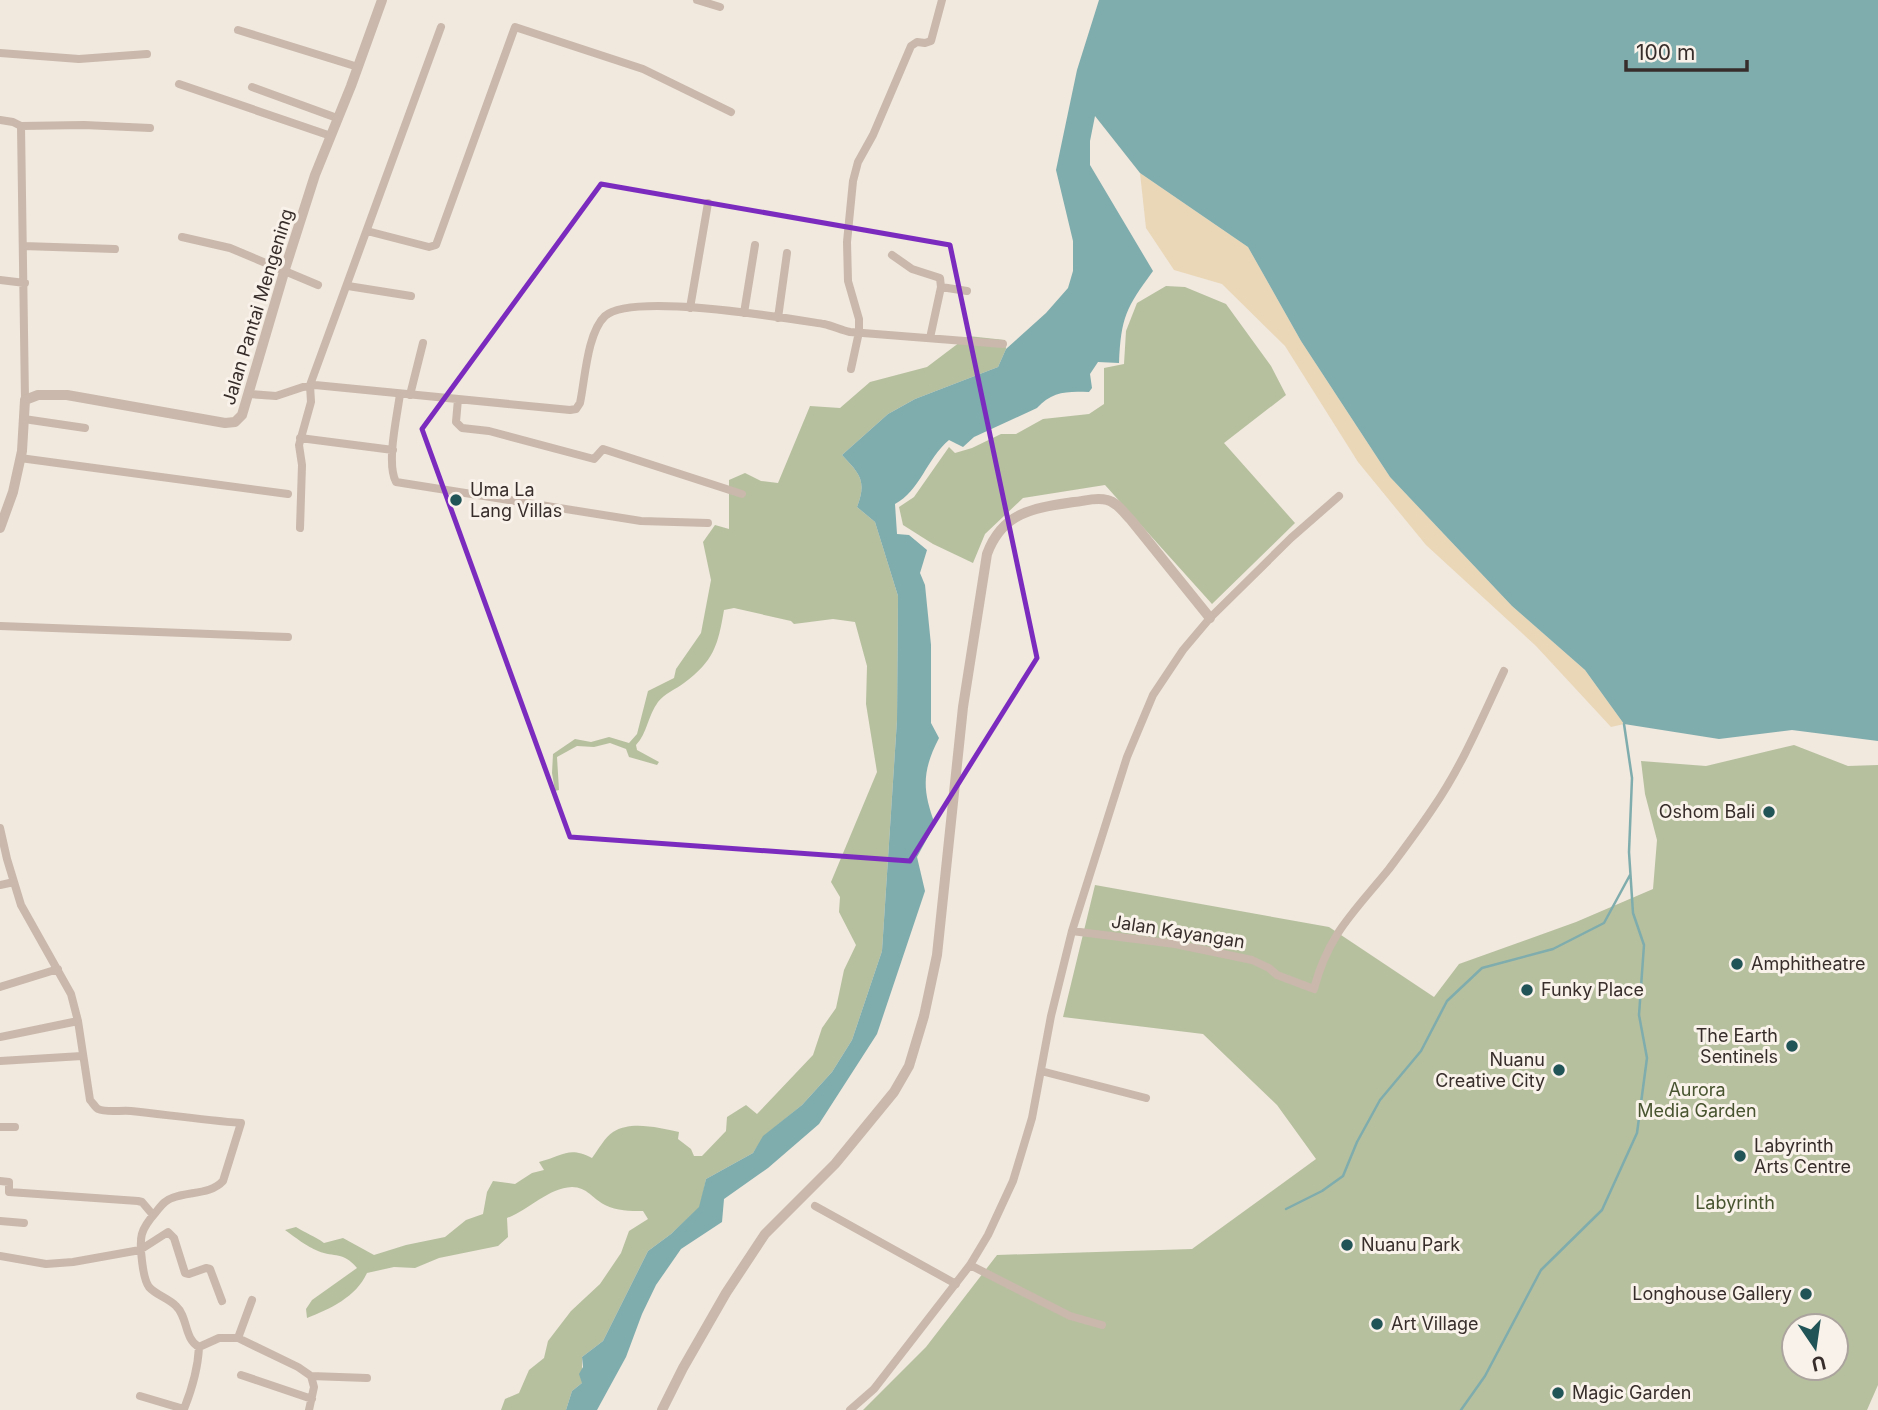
<svg xmlns="http://www.w3.org/2000/svg" width="1878" height="1410" font-family="Inter,sans-serif">
<rect width="100%" height="100%" fill="#f1e8de"/>
<path fill="#b6c09f" fill-rule="evenodd" d="M1166 286 1185 287 1226 304 1271 366 1286 395 1224 443 1295 523 1212 604 1105 485 1023 498 985 534 973 563 933 544 903 525 899 507 914 497 949 447 955 453 972 448 1001 434H1016L1043 419 1089 414 1104 404V368L1124 364 1126 331 1137 303Z
M968 336 1005 340 1006 349 998 367 915 399 888 414 842 455C860 474 867 481 857 507L875 522 898 596 897 720 882 951 852 1040 832 1072 802 1105 764 1136 753 1153 706 1179 700 1207 671 1234 648 1251 603 1341 582 1357V1383L572 1391 566 1410H501L505 1399 519 1393 529 1370 544 1358 548 1341 571 1311 600 1284 621 1253 629 1231 648 1219 643 1211C630 1211 617 1211 605 1205 593 1199 587 1187 572 1187 548 1188 529 1210 507 1218L508 1237 498 1246 439 1258 415 1268 394 1267 367 1273C356 1297 330 1309 307 1318L306 1309 312 1300 357 1268C343 1251 335 1258 318 1251 306 1246 296 1238 285 1230L296 1227C305 1233 315 1236 324 1243L343 1238 374 1255 406 1245 445 1237 466 1220 483 1214 487 1192 493 1181 515 1184 532 1173 544 1170 539 1162C564 1156 568 1146 592 1158 598 1150 605 1137 613 1132 631 1120 660 1128 679 1132L678 1139 691 1149 694 1156H702L726 1131 727 1117 746 1105 757 1114 813 1055 822 1028 836 1008 844 970 856 945 839 912 840 897 831 882 877 772 866 704 867 666 855 622 833 619 794 624 791 621 734 608 724 610C718 645 714 661 684 683 676 689 664 694 658 702 648 715 647 734 636 745L637 750 659 762 657 765 629 757 626 749 610 743 594 747 577 746 557 757 559 790 555 791 552 773 553 754 575 739 591 742 609 737 629 743 637 734 648 691 674 678 676 669 701 633 711 580 703 542 715 525 729 529V480L745 473 761 481 778 483 810 406 840 408 870 382 927 367Z
M1794 745 1848 766 1878 765V1385L1867 1410H863L926 1347 997 1255 1192 1249 1316 1159 1277 1105 1203 1034 1063 1017 1095 885 1329 927 1434 997 1459 964 1576 922 1653 889 1657 840 1645 794 1641 761 1706 766ZM1794 1326H1836V1368H1794Z"/>
<path fill="#ead7b7" d="M1140 173 1248 247 1301 341 1390 477 1512 606 1585 670 1624 724 1611 727 1536 646 1426 545 1358 462 1285 346 1222 284 1174 270 1146 228Z"/>
<path fill="#7facad" d="M1099 0H1878V741L1792 730 1719 739 1624 724 1585 670 1512 606 1390 477 1301 341 1248 247 1140 173 1095 116 1090 141V165L1153 271C1126 308 1121 317 1119 363L1098 362 1090 374 1092 388 1089 392C1068 391 1052 391 1037 408L974 437 963 447 949 440C927 458 920 491 895 504L897 534 909 535 927 550 920 573 925 585 931 645V723L939 738C922 771 922 790 935 824L917 857 925 891 877 1034 819 1124 768 1168 724 1199 722 1222 681 1249 656 1285 642 1314 626 1357 597 1410H566L572 1391 582 1383 579 1374 583 1367 582 1357 603 1341 648 1251 671 1234 699 1207 706 1179 753 1153 763 1136 802 1105 832 1072 852 1040 882 951 897 720 898 596 875 522 857 507C867 481 860 474 842 455L888 414 915 399 998 367 1006 349 1046 313 1068 288 1073 271V241L1056 170 1077 70Z"/>
<g fill="none" stroke-linecap="round" stroke-linejoin="round">
<path stroke="#7facad" stroke-width="2.5" d="M1286 1209 1322 1191 1343 1176 1357 1142 1380 1100 1421 1051 1447 1001 1482 968 1553 949 1604 923 1630 875
M1461 1410 1485 1376 1541 1270 1602 1210 1637 1133 1647 1058 1639 1015 1644 945 1633 913 1629 852 1632 778 1624 724"/>
<path stroke="#c9b8ab" stroke-width="8" d="M697 0 720 7
M238 30 358 67
M0 53 79 59 147 54
M179 84 331 136
M252 87 337 118
M0 120 13 122 21 126 25 400
M21 126 84 125 150 128
M367 231 429 247 436 245 515 27 643 69 731 112
M182 237 230 248 318 285
M23 246 115 249
M892 255 912 269 940 278 941 287 930 338
M0 280 25 283
M348 286 411 296
M941 287 967 291
M690 308 708 203
M744 313 755 245
M778 318 787 253
M851 369 859 332V319L848 281 847 242 853 181 858 162 873 135 911 46 917 42 925 43 931 41 942 0
M249 394 276 396 303 387 315 385 570 410 576 409 580 403C585 380 587 333 605 316 632 292 785 318 824 324 833 326 841 330 850 332L1003 344
M400 394C397 417 386 463 396 482L641 521 708 523
M410 395 423 343
M458 399 456 422 462 428 489 431 594 459 603 449 742 494
M24 419 85 428
M300 438 393 450
M20 458 288 494
M300 528 302 465 299 445 311 402 310 385 441 27
M0 626 288 637
M0 828 7 859 21 905 71 994 78 1021 90 1100C92 1102 96 1108 98 1109 106 1113 121 1110 131 1111 168 1115 204 1120 241 1123L223 1181C210 1195 189 1191 172 1198 165 1200 161 1206 156 1212 140 1230 139 1237 142 1261 143 1269 144 1280 149 1287 156 1295 168 1298 176 1306 188 1317 184 1339 199 1347L219 1338H238L298 1367 311 1376 367 1378
M0 885 14 882
M1072 931 1175 944 1252 960 1269 968 1277 975 1314 989C1328 934 1355 911 1389 869 1404 849 1419 829 1433 808 1462 766 1482 718 1504 671
M0 987 58 969
M0 1037 78 1021
M0 1061 82 1056
M1041 1071 1146 1098
M0 1127H15
M0 1181 9 1182V1192L138 1201 142 1202 153 1215
M815 1206 956 1284
M0 1221 24 1223
M0 1256 46 1264 73 1262 140 1250 168 1232 174 1238 185 1273 189 1274 206 1268 210 1269 222 1301
M970 1265 1070 1316 1102 1325
M238 1338 252 1300
M241 1375 312 1399
M140 1396 184 1409C192 1389 198 1369 199 1347
M309 1410 314 1387 311 1376
M850 1410 874 1389 970 1265 988 1235 1013 1181 1032 1118 1051 1016 1072 931 1127 757 1153 695 1183 650 1210 618 1291 538 1339 496"/>
<path stroke="#c9b8ab" stroke-width="10" d="M0 528 13 492 22 451 25 400 38 395H67L225 423 235 422 242 415 285 269 315 175 351 86 382 0
M662 1410 683 1368 726 1293 765 1234 835 1164 894 1092 909 1066 924 1016 937 955 963 707 987 554C1003 511 1035 508 1074 502 1085 501 1096 497 1107 500 1117 502 1124 513 1131 520L1210 618"/>
</g>
<path fill="none" stroke="#7b2cbf" stroke-width="5" stroke-linejoin="round" d="M601 184 950 245 1037 658 910 861 570 837 422 429Z"/>
<g fill="#215456" stroke="#f9f2ea" stroke-width="2.5">
<circle cx="456" cy="500" r="7"/>
<circle cx="1769" cy="812" r="7"/>
<circle cx="1737" cy="964" r="7"/>
<circle cx="1527" cy="990" r="7"/>
<circle cx="1792" cy="1046" r="7"/>
<circle cx="1559" cy="1070" r="7"/>
<circle cx="1740" cy="1156" r="7"/>
<circle cx="1347" cy="1245" r="7"/>
<circle cx="1806" cy="1294" r="7"/>
<circle cx="1377" cy="1324" r="7"/>
<circle cx="1558" cy="1393" r="7"/>
</g>
<g text-anchor="middle" stroke-width="6" stroke-linejoin="round" paint-order="stroke">
<g font-size="18" fill="#372d2a" stroke="#f9f2ea">
<text transform="translate(258 307) rotate(-73)" y="6">Jalan Pantai Mengening</text>
<text transform="translate(1178 932) rotate(9)" y="6">Jalan Kayangan</text>
</g>
<g font-size="18" fill="#372d2a" stroke="#f9f2ea" text-anchor="start">
<text x="470" y="496">Uma La<tspan x="470" dy="21">Lang Villas</tspan></text>
<text x="1755" y="818" text-anchor="end">Oshom Bali</text>
<text x="1751" y="970">Amphitheatre</text>
<text x="1541" y="996">Funky Place</text>
<text x="1778" y="1042" text-anchor="end">The Earth<tspan x="1778" dy="21">Sentinels</tspan></text>
<text x="1545" y="1066" text-anchor="end">Nuanu<tspan x="1545" dy="21">Creative City</tspan></text>
<text x="1754" y="1152">Labyrinth<tspan x="1754" dy="21">Arts Centre</tspan></text>
<text x="1361" y="1251">Nuanu Park</text>
<text x="1792" y="1300" text-anchor="end">Longhouse Gallery</text>
<text x="1391" y="1330">Art Village</text>
<text x="1572" y="1399">Magic Garden</text>
</g>
<g font-size="18" fill="#47542f" stroke="#f9f2ea">
<text x="1697" y="1096">Aurora<tspan x="1697" dy="21">Media Garden</tspan></text>
<text x="1735" y="1209">Labyrinth</text>
</g>
</g>
<g transform="translate(1815 1347) rotate(167)"><circle r="33" fill="#f9f2ea" stroke="#aba39d" stroke-width="2"/>
<path d="M0-5L12 26L0 18L-12 26Z" fill="#215456"/>
<text y="-10" font-size="19" font-weight="bold" text-anchor="middle" fill="#372d2a">U</text>
</g>
<path d="M1626 60v10h121v-10" fill="none" stroke="#372d2a" stroke-width="3.5"/>
<text x="1636" y="60" font-size="21" fill="#372d2a" stroke="#f9f2ea" stroke-width="5" paint-order="stroke">100 m</text>
</svg>
